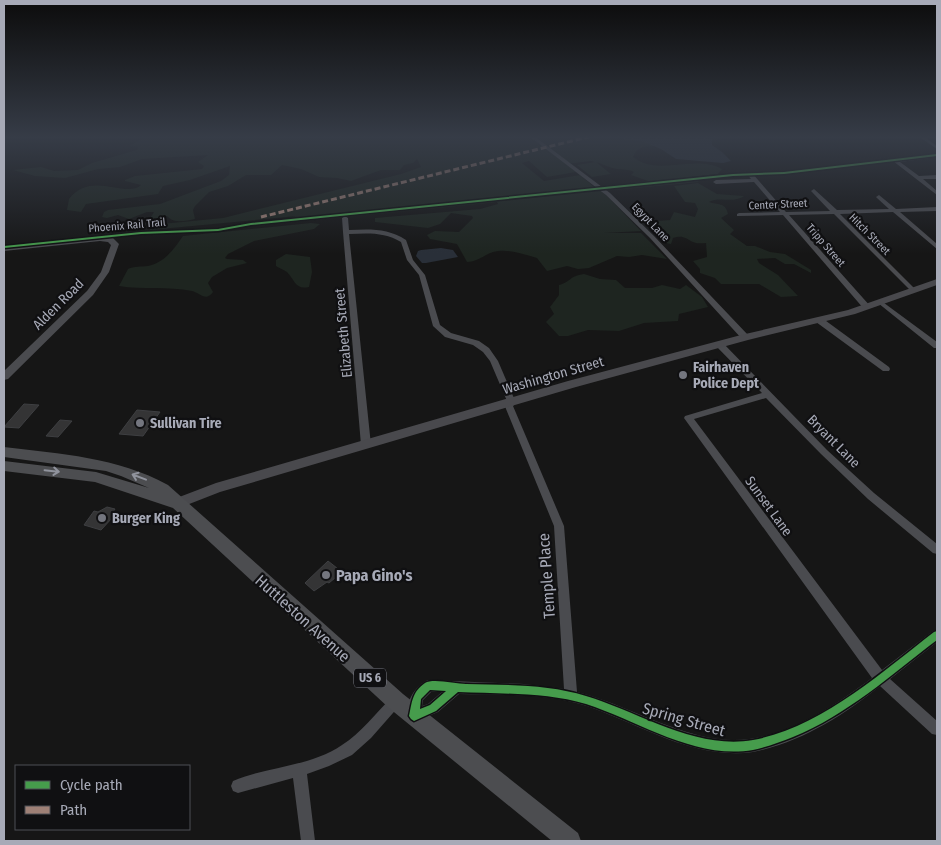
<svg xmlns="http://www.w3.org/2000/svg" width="941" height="845" font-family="'Fira Sans Condensed',sans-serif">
<rect width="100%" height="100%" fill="#161616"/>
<path fill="#1e2520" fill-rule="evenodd" d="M142 136H171L175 139 184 136H719V139L712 141 643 147 636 151 633 157C658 177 695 154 722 169L718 174 690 177 699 182 602 191 641 231 604 233H641L667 259 642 255 629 257 617 256 589 268 578 269 567 266 547 271 537 258C523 254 507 248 493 252 484 255 477 262 467 262L457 244 430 239 427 235 435 231 459 232 473 218 472 216 451 213 440 224 428 228 375 222V218L480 209 498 204 497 202 255 226 297 216 150 230 151 225 223 218 401 174 421 167 417 159 413 163 404 165 400 170H381L351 181 337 178 319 177 301 169 282 165 271 175H246L228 186 209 192 195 206 193 210 195 219C186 221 174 224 167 216L149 220 154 212H147L129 219 118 215 107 218 102 217 104 212 108 210 160 204 221 181 229 175 230 166 190 180 163 186 158 194 86 204 81 212 67 210 69 199C91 170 126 199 141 185L125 181V180L135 176 202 169 204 166 198 162 208 155 142 159 120 167 98 169 65 178 35 176 13 170 41 167 54 171 78 170 92 163 137 150 138 147 129 146 144 138ZM529 161 547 177 576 172 566 164 591 161 595 162 577 165 592 177 611 174 596 162C603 164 610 168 617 169 623 170 629 169 634 172L631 175 648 181 594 187 580 175 544 181 522 163Z
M698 183 717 194 744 196C733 204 720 196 709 202 717 205 726 202 728 214L721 218 734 230 730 234 747 246H755L770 252 785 254 811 270V273L794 264H785L775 258 757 259 759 263 778 275 798 296 781 297 759 284H721L715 278 700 273V269L693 261 707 257 706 243C702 243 697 244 693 242 685 238 683 235 673 238L671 244 666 243 652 225 657 221 670 220 674 212 695 217 698 209 695 203 685 202 674 186Z
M311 223 320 224 314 229 254 241 228 254 225 258 227 259 243 260 247 263 227 268 212 277 208 283 213 292C206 302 200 293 192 291 168 286 143 290 119 286L128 269C134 266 141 267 148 266 164 263 174 249 183 236Z
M286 254 310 257 312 272 309 287C295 290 295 280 287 272 284 270 279 268 276 266V260Z
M584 274 600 279 616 280 625 288H652L662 285 680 289 686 285 702 297 708 307 679 314 678 321 644 323 619 331 588 330 568 336H559L546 322 554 314 550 307 559 295V285C571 282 569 276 584 274Z"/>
<path fill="#292f38" d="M614 136H710L712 138V145L722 152 731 161 723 163 676 159 661 149 641 141 611 138Z
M441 248 453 250 458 257 426 263H422L416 256 418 251 421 250Z"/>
<path fill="#343435" stroke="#3e3f42" d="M24 404 39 405 19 428 4 427Z
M137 410 160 412 143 436 119 434Z
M60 420 72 421 58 437 46 436Z
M107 507 115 509 113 512H115L111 516 113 517 101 530 84 525 94 511 98 512Z
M328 561 342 572 329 583 327 582 314 591 305 583Z"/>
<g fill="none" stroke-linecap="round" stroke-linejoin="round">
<path fill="#4a4b4f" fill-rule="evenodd" d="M529 136H534L610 193 654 236 748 335 749 337 748 339H742L650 238 606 195Z
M918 136H923L937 146V149Z
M937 155V157L900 162 919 176 937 175V179H923L937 191V195L893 161 896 159Z
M748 173H752L786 212 830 211 812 192 811 191 814 189 837 210 889 209 877 198 876 197 879 195 896 209 937 207V211L900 212 937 244V249L893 212 840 214 915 289V291H911L834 214 789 215 871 307 867 309H864L783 215 737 216V214L739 213 780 212 754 182 716 184 713 182 716 180 751 179 747 174Z
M345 216 348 218 349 230C370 229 388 228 406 240L413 260 425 275 440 325 451 333 479 341 489 348 498 361 516 403 513 406 564 526 577 692C609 700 638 715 669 726 689 733 711 740 732 740 783 741 833 707 872 678L684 418 685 416 762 393 716 346 715 344 719 342H722L827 450 874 493 937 544V554L933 553 868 499 821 454 766 398 694 419 882 670 933 631 937 630V642L890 679 937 721V735L932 734 880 686C844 715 800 743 753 752 732 755 710 752 689 746 654 736 622 718 587 706 546 693 501 695 459 694L438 712 414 722 409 720C403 706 414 686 428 680L524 684 564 689 554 526 504 404 507 401 490 361 483 352 473 345 445 337 433 326 419 275 407 260 401 242C385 232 368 233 349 234L371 445 366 448 363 447 361 445 343 232 342 218ZM431 692H442L428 704 422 706 423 700Z
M880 300 937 342V348H934L878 303 876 302Z
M816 318H822L889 367 890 369 889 371H883L816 322Z
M396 695 400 697 402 701 400 705 371 738 352 755 329 766 307 774 315 841H301L293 778 238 793 233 791 231 786 233 781C268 766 310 767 342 745 361 733 376 713 392 697Z"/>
<path fill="#4a4b4f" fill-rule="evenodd" d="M100 237 113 238 119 244 109 272 93 295 8 379 4 380V371L87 291 101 272 111 245 108 242 100 241 4 251V247Z"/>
<path fill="#49494d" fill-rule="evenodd" d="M937 279V285L855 314 748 340 576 387 220 492 179 508 174 507 172 503 174 499 216 483 568 381 741 335 848 310Z"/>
<path fill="#4c4d50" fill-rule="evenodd" d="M4 447C61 454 117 457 168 485L403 694 578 833 581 841H552L389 708 173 508 95 482 4 471V461L96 472 149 488 121 476 106 471 4 457Z"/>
<path stroke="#9e8076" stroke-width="3" stroke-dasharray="6 3" stroke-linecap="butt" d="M261 217 592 136"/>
<defs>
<path id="cycleway" d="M937 154V156L784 174 733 176 251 225 218 231 141 234 4 248V246L141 232 218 229 251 223 733 174 784 172Z
M937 631V640C891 675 847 715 793 737 780 742 767 747 753 750 695 760 639 721 586 704 545 692 500 694 458 692L436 711 414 721 411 719 409 716C412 702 412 692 425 683 433 678 456 684 466 684 506 685 548 684 586 696 639 712 696 750 753 740 820 728 882 672 934 632ZM430 690 446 691 430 705 420 709 421 699Z"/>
</defs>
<use href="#cycleway" stroke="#101012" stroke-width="3"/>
<use href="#cycleway" fill="#469c4c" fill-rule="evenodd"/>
</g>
<defs><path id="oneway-shaft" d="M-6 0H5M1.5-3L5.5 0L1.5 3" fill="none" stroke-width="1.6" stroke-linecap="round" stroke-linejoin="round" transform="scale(1.25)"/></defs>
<g stroke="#90939d">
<use href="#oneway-shaft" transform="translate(52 471) rotate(6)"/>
<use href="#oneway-shaft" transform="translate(139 477) rotate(-159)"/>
</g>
<linearGradient id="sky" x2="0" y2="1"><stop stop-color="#0c0c0c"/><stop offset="0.54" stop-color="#363c47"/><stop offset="1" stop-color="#363c47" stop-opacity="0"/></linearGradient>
<rect width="941" height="254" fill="url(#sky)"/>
<g fill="#74767f" stroke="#101012" stroke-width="2">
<circle cx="683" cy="375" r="5"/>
<circle cx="140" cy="423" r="5"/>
<circle cx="102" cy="518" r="5"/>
<circle cx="326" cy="575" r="5"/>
</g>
<g text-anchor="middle" stroke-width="4.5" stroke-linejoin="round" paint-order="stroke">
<g font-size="11" fill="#a7aab7" stroke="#101012">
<text transform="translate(778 204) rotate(-3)" y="4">Center Street</text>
<text transform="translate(651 222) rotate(46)" y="4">Egypt Lane</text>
<text transform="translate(127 225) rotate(-5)" y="4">Phoenix Rail Trail</text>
<text transform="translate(870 234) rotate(45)" y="4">Hitch Street</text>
<text transform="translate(826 245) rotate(49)" y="4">Tripp Street</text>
</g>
<rect fill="#101012" stroke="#7a7c86" stroke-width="1" x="354" y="668.5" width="32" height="19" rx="4"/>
<g font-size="12" font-weight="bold" fill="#a7aab7">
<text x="370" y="682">US 6</text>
</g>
<g font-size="14" fill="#a7aab7" stroke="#101012">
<text transform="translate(58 304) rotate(-45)" y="5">Alden Road</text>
<text transform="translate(343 333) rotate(-95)" y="5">Elizabeth Street</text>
<text transform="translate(553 375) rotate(-16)" y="5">Washington Street</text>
<text transform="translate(834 441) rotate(45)" y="5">Bryant Lane</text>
<text transform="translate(769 506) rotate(54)" y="5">Sunset Lane</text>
</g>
<g font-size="14" font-weight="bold" fill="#a7aab7" stroke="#101012" text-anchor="start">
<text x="693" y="372">Fairhaven<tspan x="693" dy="16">Police Dept</tspan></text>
<text x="150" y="428">Sullivan Tire</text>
<text x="112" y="523">Burger King</text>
</g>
<g font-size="16" font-weight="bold" fill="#a7aab7" stroke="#101012" text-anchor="start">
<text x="336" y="581">Papa Gino's</text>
</g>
<g font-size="16" fill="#a7aab7" stroke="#101012">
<text transform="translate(546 576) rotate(-94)" y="6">Temple Place</text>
<text transform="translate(303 618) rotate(42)" y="6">Huttleston Avenue</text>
<text transform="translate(684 719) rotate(16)" y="6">Spring Street</text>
</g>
</g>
<rect width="941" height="845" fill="none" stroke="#a7aab7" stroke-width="10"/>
<rect x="15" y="765" width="175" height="65" fill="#101012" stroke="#4c4e54"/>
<rect x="25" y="781" width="25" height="8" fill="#469c4c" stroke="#4c4e54"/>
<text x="60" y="790" font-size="15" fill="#a7aab7">Cycle path</text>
<rect x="25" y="806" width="25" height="8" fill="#9e8076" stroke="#4c4e54"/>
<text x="60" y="815" font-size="15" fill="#a7aab7">Path</text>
</svg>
